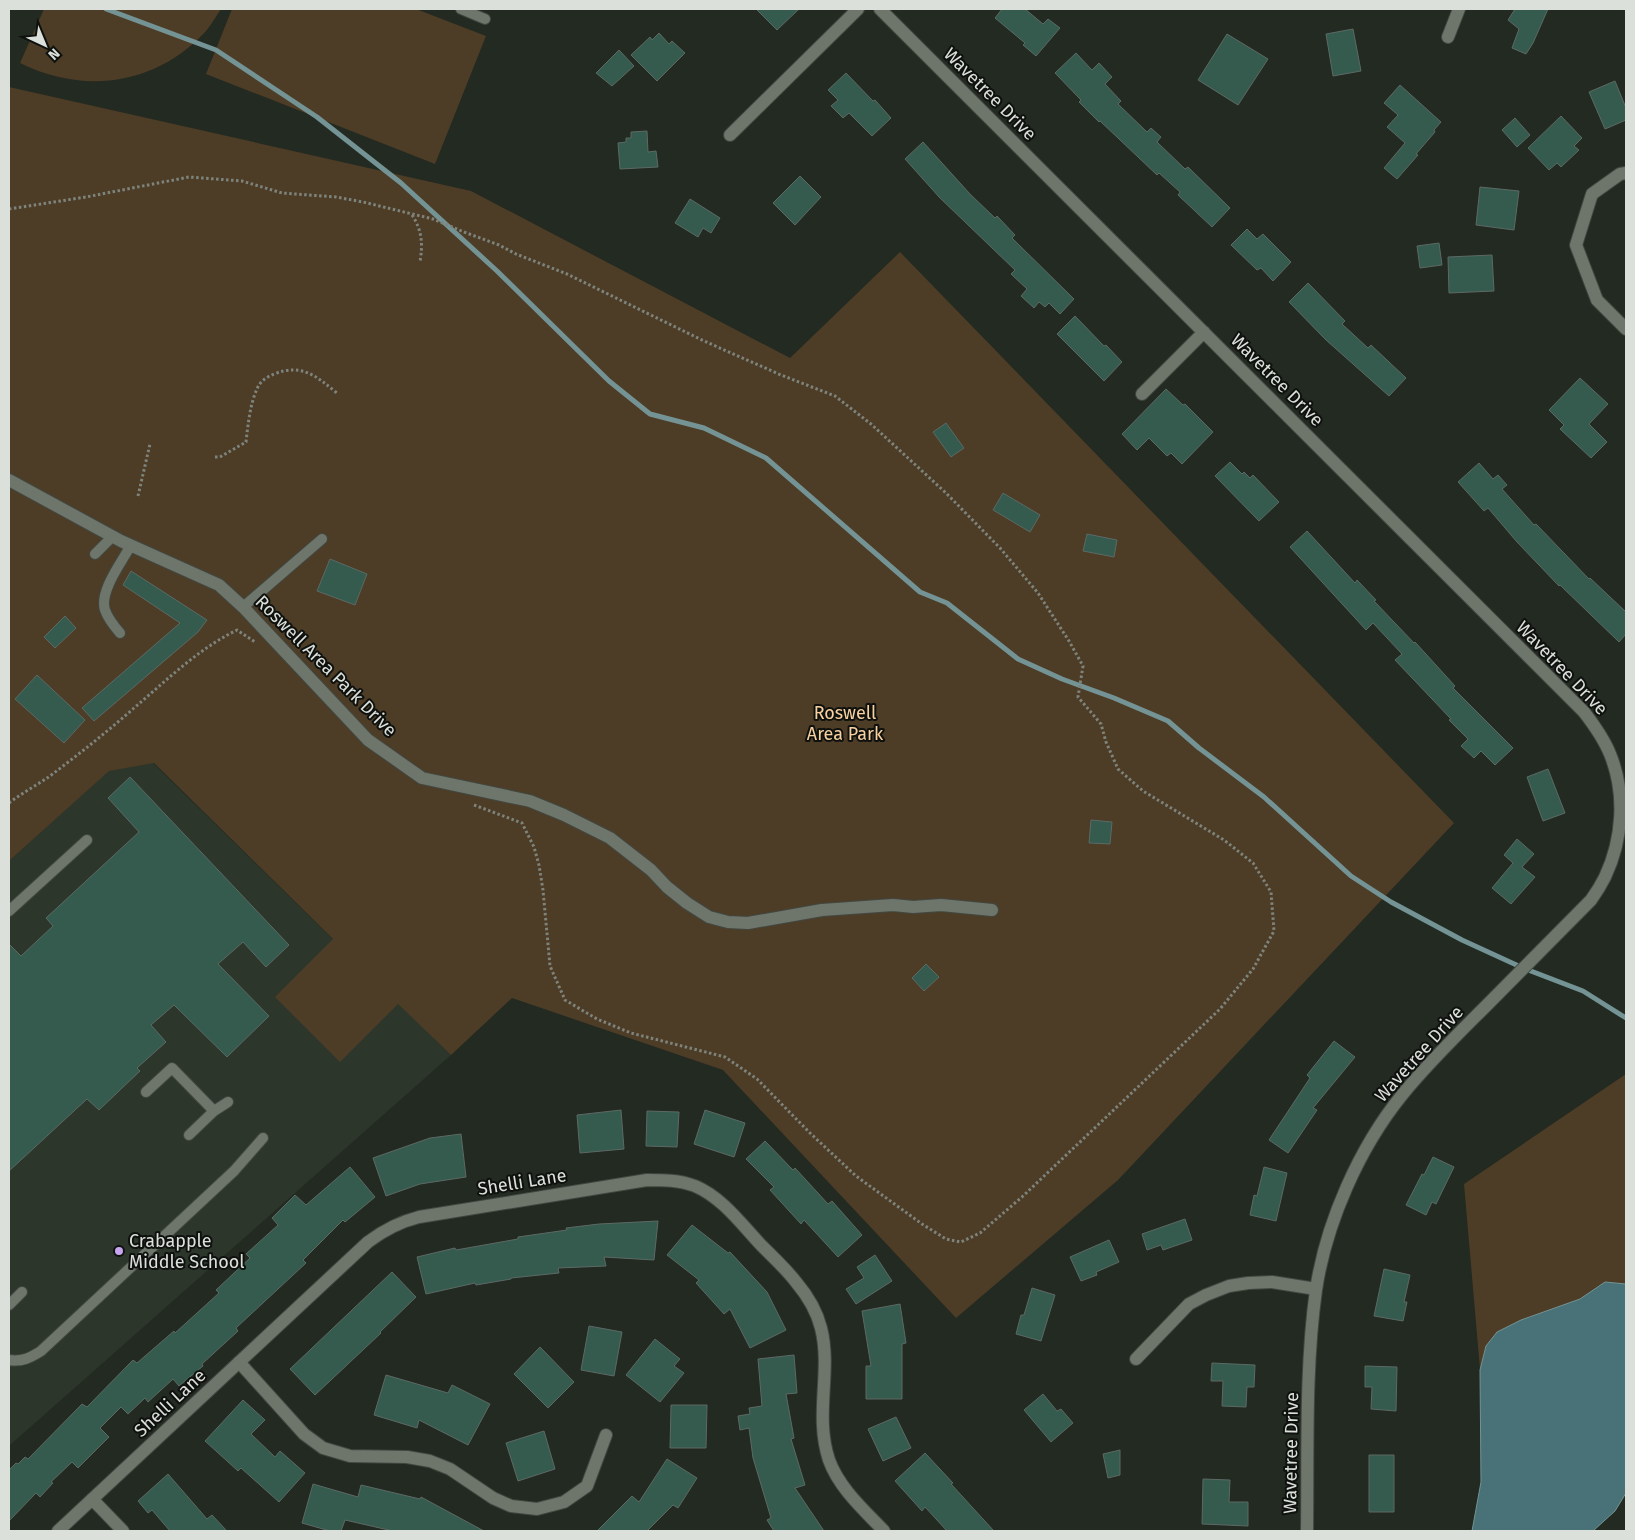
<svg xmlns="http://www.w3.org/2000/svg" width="1635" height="1540" font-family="'Fira Sans',sans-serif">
<rect width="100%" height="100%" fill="#232a21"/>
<path fill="#2c362a" d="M153 763 451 1055 9 1446V861L109 770Z"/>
<path fill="#4d3c26" d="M44 9H221C216 16 212 24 206 31 157 85 84 95 20 63Z
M232 9H416L486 36 435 164 206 74Z
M9 87 471 191 790 358 900 252 1454 823 1118 1180 956 1318 723 1070 512 998 451 1055 398 1004 340 1062 275 997 333 939 154 763 109 771 9 861Z
M1626 1074V1482L1494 1531 1464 1184Z"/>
<path fill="#487277" stroke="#749395" d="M1605 1282 1626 1284V1493L1615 1511 1593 1531H1472L1481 1482 1480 1370 1486 1346 1497 1332 1521 1320 1580 1299Z"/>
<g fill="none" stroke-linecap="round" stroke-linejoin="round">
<path stroke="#749395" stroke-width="5" d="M106 9 216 50 317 117 401 183 497 271 609 381 650 414 704 428 766 458 920 592 947 603 1018 659 1062 679 1114 698 1168 721 1199 748 1264 797 1351 876 1391 902 1462 940 1523 968 1583 991 1626 1018"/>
</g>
<path fill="#355b4f" stroke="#5c6965" d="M756 9H799L777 30Z
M1002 9H1025L1043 24 1048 19 1060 28 1036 56 1023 45 1025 43 995 18Z
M1515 9H1548L1533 43 1526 54 1512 48 1519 29 1508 20Z
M1353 29 1361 71 1333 76 1326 34Z
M659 33 669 44 672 41 685 53 657 81 631 55 650 37 652 40Z
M1227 34 1268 59 1238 105 1198 80Z
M619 50 634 66 612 86 596 73Z
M1076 53 1092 70 1099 63 1112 77 1105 84 1121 101 1118 104 1147 132 1151 128 1161 137 1157 142 1185 169 1188 167 1230 208 1212 227 1178 195 1180 192 1159 173 1157 175 1100 121 1099 122 1079 102 1081 100 1055 73Z
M846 73 873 101 875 100 891 118 872 136 849 113 843 118 831 106 838 100 828 90Z
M1615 81 1626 108V120L1605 129 1589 92Z
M1400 85 1441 122 1434 130 1435 132 1416 154 1418 155 1397 179 1384 168 1405 143 1387 127 1398 115 1384 103Z
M1561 116 1582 138 1574 146 1579 150 1561 167 1557 163 1549 170 1528 148Z
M1515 118 1530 135 1517 147 1502 130Z
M647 131 648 152 656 151 658 167 620 169 618 143 626 142V138H631V132Z
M923 142 970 194 995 218 997 216 1015 235 1012 238 1074 299 1060 314 1049 303 1045 307 1039 302 1034 308 1021 296 1027 289 1011 274 1015 270 940 198 905 159Z
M800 176 821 197 795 225 773 203Z
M1480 187 1519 191 1514 230 1476 225Z
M690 199 720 218 711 233 703 228 698 237 675 223Z
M1247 229 1257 239 1263 234 1291 262 1273 281 1261 268 1257 270 1231 245Z
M1439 243 1442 265 1420 268 1417 246Z
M1492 255 1494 291 1449 293 1448 257Z
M1308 283 1345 321 1342 324 1368 348 1371 345 1406 378 1389 396 1326 340 1289 302Z
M1075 316 1104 346 1106 345 1122 362 1104 381 1057 334Z
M1580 378 1608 404 1589 424 1607 442 1591 458 1560 429 1564 425 1549 410Z
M1166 389 1183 405 1185 404 1213 432 1182 464 1171 453 1167 456 1149 438 1137 450 1122 434Z
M946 423 964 448 951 457 933 432Z
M1230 462 1242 474 1244 472 1250 478 1253 475 1279 502 1259 521 1215 476Z
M1479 463 1493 479 1498 475 1507 485 1502 489 1534 525 1536 524 1589 579 1590 578 1626 612V634L1619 642 1560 585 1559 586 1517 542 1488 508 1484 511 1458 482Z
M1003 493 1040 515 1030 532 993 510Z
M1307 531 1355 583 1357 580 1376 600 1374 601 1414 643 1415 642 1455 686 1453 688 1513 748 1495 765 1481 751 1474 758 1461 746 1468 739 1449 720 1451 719 1395 660 1402 654 1373 623 1366 630 1290 547Z
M1087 534 1117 540 1114 557 1083 551Z
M330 559 367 574 355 605 317 591Z
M131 571 207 620 198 632 94 721 82 708 180 623 123 585Z
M65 616 76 628 55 648 44 637Z
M37 675 85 720 64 743 15 699Z
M1548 769 1565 813 1543 821 1527 777Z
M130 777 289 945 266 967 243 942 218 964 269 1016 227 1057 174 1005 151 1025 166 1042 137 1068 140 1071 99 1110 87 1099 9 1171V944L21 956 53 926 46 918 139 832 108 798Z
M1091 820 1112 822 1110 844 1089 843Z
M1517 839 1534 854 1522 867 1535 877 1511 904 1492 888 1513 863 1504 855Z
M926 964 939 977 924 991 912 978Z
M1334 1041 1355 1057 1313 1108 1317 1110 1288 1153 1269 1140 1310 1078 1307 1075Z
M621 1110 624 1149 580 1153 577 1115Z
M705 1110 745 1123 734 1157 694 1144Z
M647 1111 679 1112 677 1147 646 1146Z
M461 1134 466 1177 420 1184 386 1196 373 1158 430 1138Z
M765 1141 793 1170 795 1168 828 1204 832 1201 862 1235 838 1257 804 1220 801 1224 770 1190 774 1187 746 1159Z
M1433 1157 1454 1167 1436 1204 1432 1202 1426 1215 1406 1205 1422 1174 1424 1175Z
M350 1167 375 1197 345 1222 343 1220 303 1260 306 1263 236 1328 238 1331 202 1364 203 1366 179 1386 173 1379 148 1402 145 1398 128 1414 121 1407 100 1428 109 1437 78 1468 72 1462 51 1482 53 1483 40 1497 36 1493 9 1521V1470L16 1463 18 1464 25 1457 28 1459 82 1404 87 1407 133 1360 137 1363 174 1331 175 1333 219 1293 216 1290 250 1258 246 1254 278 1225 272 1218 295 1195 306 1205Z
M1264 1167 1287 1173 1276 1221 1250 1215 1254 1195 1257 1196Z
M1185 1219 1192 1240 1163 1250 1161 1245 1147 1250 1142 1234Z
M658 1221 654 1260 604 1257 606 1266 558 1268 559 1273 511 1278V1279L476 1285 475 1283 426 1294 417 1257 455 1248 456 1250 518 1239V1237L567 1230 566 1228 599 1224Z
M692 1225 728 1253 730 1252 767 1292 786 1330 750 1348 730 1309 724 1314 696 1283 699 1280 667 1255Z
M1109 1240 1119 1262 1096 1272 1097 1275 1081 1281 1070 1257Z
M875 1255 892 1281 856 1304 846 1289 864 1278 857 1267Z
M1384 1269 1410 1275 1404 1302H1407L1403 1321 1374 1316Z
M392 1272 416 1297 380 1332 381 1333 315 1395 290 1369Z
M1032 1288 1055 1295 1041 1341 1016 1334 1021 1315H1024Z
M900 1304 906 1343 902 1344V1399H866V1366H871L862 1311Z
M589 1326 622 1332 614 1376 581 1370Z
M655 1339 680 1359 674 1366 684 1373 660 1402 626 1375Z
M540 1347 574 1382 548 1408 514 1374Z
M794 1355 797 1393 786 1394 794 1438 791 1439 805 1485 795 1488 824 1531H774L767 1520 771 1518 753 1458 749 1428 740 1430 738 1416 750 1414 749 1408 762 1406 758 1359Z
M1212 1363 1255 1365 1254 1387H1247L1246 1407 1222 1406 1223 1381H1211Z
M1365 1366 1397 1367 1396 1411 1371 1409 1372 1387H1365Z
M386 1375 448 1393 452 1385 490 1404 468 1445 419 1420 417 1428 374 1415Z
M1043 1394 1057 1411 1061 1409 1073 1423 1051 1442 1024 1410Z
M243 1400 265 1420 251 1434 275 1457 280 1451 305 1473 279 1502 241 1468 238 1471 205 1441Z
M671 1405H707L706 1448H670Z
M896 1417 911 1448 883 1461 868 1429Z
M544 1431 555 1469 518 1481 506 1443Z
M1120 1450V1475L1108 1478 1103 1454Z
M925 1453 953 1483 951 1484 994 1531H947L925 1507 922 1511 895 1481Z
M1369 1455H1394V1512H1369Z
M667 1459 697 1478 678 1508 673 1505 647 1531H597L632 1496 639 1502Z
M168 1474 207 1519 212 1515 227 1531H170L152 1510 148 1513 138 1501Z
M1203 1479 1230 1480 1229 1502H1248V1526L1202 1524Z
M313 1484 358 1497 361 1485 420 1499 421 1497 484 1531H393L345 1520 341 1531H330L302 1523Z"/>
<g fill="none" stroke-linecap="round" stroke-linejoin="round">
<defs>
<path id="service" d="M461 9 485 19
M95 554 113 536
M243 607 322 539
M120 633C114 626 108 619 105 610 99 591 122 562 131 545
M9 911 87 840
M146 1092 172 1068 214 1111
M189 1135 214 1111 228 1102
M9 1305 22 1292
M9 1360C22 1362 30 1358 41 1351L234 1171 263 1138"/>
<path id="minor" d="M880 9 1584 712C1594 725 1604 739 1610 754 1626 793 1623 839 1605 877 1601 885 1596 893 1591 900 1556 935 1522 970 1487 1005 1458 1034 1428 1063 1402 1095 1359 1148 1326 1223 1316 1290 1305 1368 1308 1452 1307 1531
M1448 37 1459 9
M730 135 858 9
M1626 173 1620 174 1592 194 1576 245 1597 300 1626 329
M1142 394 1204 332
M9 480 121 541 219 585 243 607 368 740 422 778 530 801 564 815 610 838 651 870 667 887 687 903 709 917 728 922 748 923 822 910 893 905 913 907 941 905 992 910
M1136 1359 1189 1304 1206 1295 1229 1286 1248 1283 1272 1282 1316 1289
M239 1362 304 1434 323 1448 350 1456 407 1457 430 1461 450 1469 493 1498 511 1506 537 1509 564 1502 587 1486 606 1435
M92 1499 123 1531
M58 1531 368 1242C384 1230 399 1222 419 1217L647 1180C663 1180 679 1180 695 1186 723 1198 742 1225 762 1246 774 1258 786 1269 796 1282 807 1295 817 1312 821 1328 832 1371 814 1415 829 1460 839 1488 864 1510 884 1531"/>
</defs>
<use href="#service" stroke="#424841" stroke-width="12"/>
<use href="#minor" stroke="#424841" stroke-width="14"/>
<path stroke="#7e847c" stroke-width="3" stroke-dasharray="2.5 2.5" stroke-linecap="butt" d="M9 209 86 197 189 177 242 181 282 193 336 197 363 202 433 219 464 232 499 245 516 254 567 274 704 341 781 375 835 396 871 424 946 493 1000 548 1038 593 1069 641 1083 666 1078 697 1101 724 1106 742 1118 769 1143 791 1224 840 1253 863 1271 892 1274 931 1253 969 1220 1009 1022 1197 980 1233 961 1242 946 1239 922 1224 856 1176 810 1133 757 1079 725 1057 631 1033 597 1019 565 1000 550 966 543 890 539 865 534 847 522 823 474 805
M412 215C422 230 423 244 420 262
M215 457H220L246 442C248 425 250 404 257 389 260 381 267 377 274 374 302 363 316 376 337 393
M138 496 150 444
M9 803C22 793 37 785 50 776 79 754 107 732 134 708 167 680 198 649 237 630L255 642"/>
<use href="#service" stroke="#6e766c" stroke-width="10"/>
<use href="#minor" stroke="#6e766c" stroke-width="12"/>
</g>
<circle fill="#c8a5ef" stroke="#0e110e" stroke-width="2" cx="119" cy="1251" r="5"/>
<g text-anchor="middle" stroke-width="4" stroke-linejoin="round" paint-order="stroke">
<g font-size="18" fill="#dbe0da" stroke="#0e110e">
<text transform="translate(990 94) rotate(45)" y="6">Wavetree Drive</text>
<text transform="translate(1277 380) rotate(45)" y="6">Wavetree Drive</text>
<text transform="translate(326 666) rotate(45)" y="6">Roswell Area Park Drive</text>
<text transform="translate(1562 668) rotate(46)" y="6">Wavetree Drive</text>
<text transform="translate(1419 1054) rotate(-48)" y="6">Wavetree Drive</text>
<text transform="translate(522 1182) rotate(-9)" y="6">Shelli Lane</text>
<text transform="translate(170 1403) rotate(-43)" y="6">Shelli Lane</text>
<text transform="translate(1291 1453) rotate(-89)" y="6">Wavetree Drive</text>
</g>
<g font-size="18" fill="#f9d1a0" stroke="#0e110e">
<text x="845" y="719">Roswell<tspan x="845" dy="21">Area Park</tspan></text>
</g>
<g font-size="18" fill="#dbe0da" stroke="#0e110e" text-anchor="start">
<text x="129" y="1247">Crabapple<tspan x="129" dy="21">Middle School</tspan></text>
</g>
</g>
<rect width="1635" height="1540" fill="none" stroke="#dbe0da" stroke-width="20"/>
<g transform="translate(45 45) rotate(136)" stroke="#0e110e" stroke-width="4" paint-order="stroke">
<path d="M0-4L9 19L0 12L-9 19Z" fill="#dbe0da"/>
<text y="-8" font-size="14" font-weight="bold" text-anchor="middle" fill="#dbe0da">N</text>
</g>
</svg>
